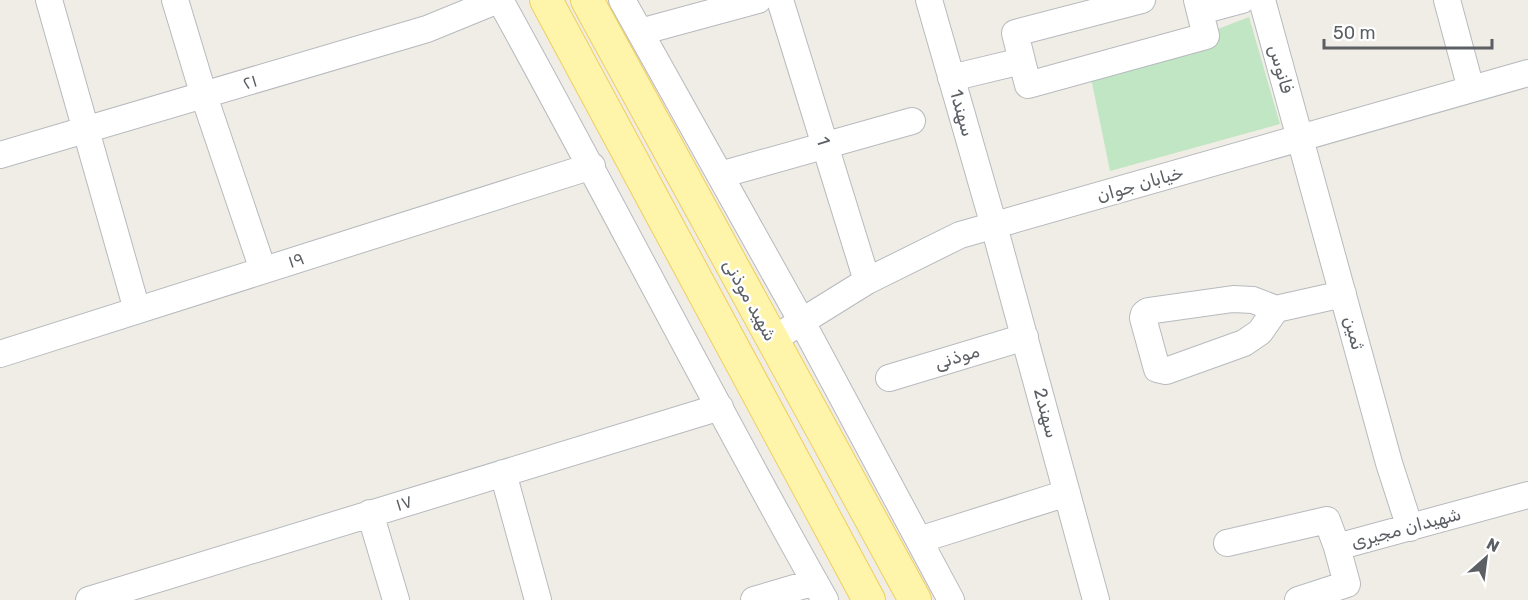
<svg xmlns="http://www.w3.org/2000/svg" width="1528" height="600" font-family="Rubik,Vazirmatn,sans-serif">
<rect width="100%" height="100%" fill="#efede5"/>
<path fill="#c1e6c3" d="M1249 17 1280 124 1110 171 1091 78Z"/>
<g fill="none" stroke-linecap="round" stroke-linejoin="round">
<defs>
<path id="minor" d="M49 0 137 310
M175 0 204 96 263 270
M500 0C610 199 713 402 825 600
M622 0 802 322 951 600
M780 0 867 281
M929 0 994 226 1096 600
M1142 0 1015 33 1028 85 1206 36 1197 0
M1262 0 1389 463 1410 528
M1447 0 1471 89
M1201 11 1242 0
M640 32 758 0
M951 78 1022 61
M0 155 427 29 498 0
M720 175 912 121
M1276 309 1260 332 1244 343 1166 371 1157 369 1143 318 1144 314 1148 311 1233 299 1253 300 1276 309 1343 294
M772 340 867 281 960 235 1528 73
M0 354 592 166
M889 378 1025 337
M503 473 538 600
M370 513 396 600
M919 540 1067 493
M1227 543 1327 520 1337 547
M89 600 720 407
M754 600 815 582
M1298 600 1347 584 1337 547 1528 495"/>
<path id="major" d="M546 0 869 600
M587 0 915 600"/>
</defs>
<use href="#minor" stroke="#b7babe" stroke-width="28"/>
<use href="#major" stroke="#f0ce5d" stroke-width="34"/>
<use href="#minor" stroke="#fff" stroke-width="26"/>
<use href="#major" stroke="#fef5aa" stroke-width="32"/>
</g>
<g text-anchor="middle" stroke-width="5" stroke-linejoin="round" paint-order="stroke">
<g font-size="18" fill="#5c6065" stroke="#fff">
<text transform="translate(1281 69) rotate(74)" y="6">فانوس</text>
<text transform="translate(250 82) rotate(-17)" y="6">۲۱</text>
<text transform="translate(962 113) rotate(74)" y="6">1سهند</text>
<text transform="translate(823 141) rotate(73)" y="6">1</text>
<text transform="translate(1140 184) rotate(-16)" y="6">خیابان جوان</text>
<text transform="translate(296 260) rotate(-18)" y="6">۱۹</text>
<text transform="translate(750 300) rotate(61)" y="6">شهید موذنی</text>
<text transform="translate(1354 333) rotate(75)" y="6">ثمین</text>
<text transform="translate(957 357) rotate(-17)" y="6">موذنی</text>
<text transform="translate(1046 413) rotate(75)" y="6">2سهند</text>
<text transform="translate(404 503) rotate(-17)" y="6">۱۷</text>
<text transform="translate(1406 528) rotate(-15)" y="6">شهیدان مجیری</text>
</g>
</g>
<g transform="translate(1486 558) rotate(28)" stroke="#ffffff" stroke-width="4.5" paint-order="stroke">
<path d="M0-4.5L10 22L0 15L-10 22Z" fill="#5c6065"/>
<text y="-9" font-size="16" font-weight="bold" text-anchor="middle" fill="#5c6065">N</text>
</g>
<path d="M1324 39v9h168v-9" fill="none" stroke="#5c6065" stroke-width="3"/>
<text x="1333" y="39" font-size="18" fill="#5c6065" stroke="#ffffff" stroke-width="4.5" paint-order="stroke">50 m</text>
</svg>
